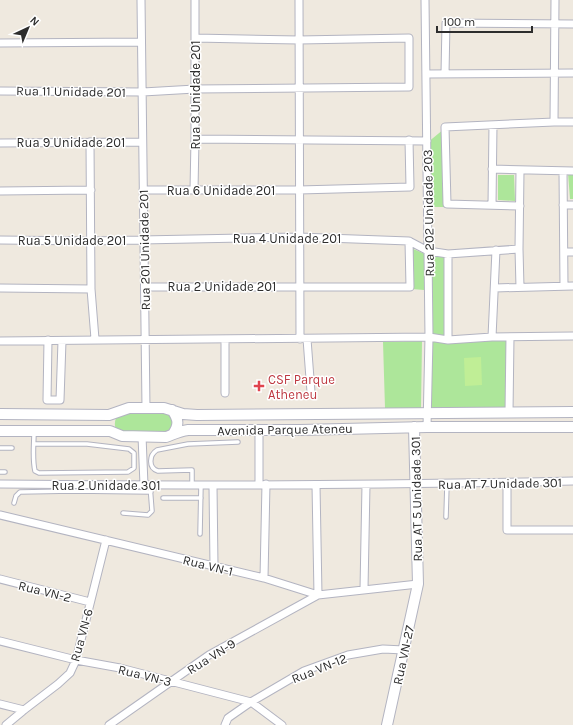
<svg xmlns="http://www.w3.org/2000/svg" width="573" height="725" font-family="Karla,sans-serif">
<rect width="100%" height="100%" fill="#efe9df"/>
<path fill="#ade69a" d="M444 129 445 207H431L427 143Z
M568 173H573V199H570Z
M498 175H514L515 201 498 200Z
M411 248 425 254 424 290 412 289Z
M430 254 445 256 446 336 432 335Z
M430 340H507L506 410 429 409Z
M422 341 421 409 385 408 383 342Z
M120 412H168L174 423 168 433C156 433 135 436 124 434 112 432 113 419 120 412Z"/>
<path fill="#c0ee96" d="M481 357 482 385 465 386 464 358Z"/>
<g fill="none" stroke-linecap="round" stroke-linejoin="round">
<defs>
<path id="lane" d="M34 432C34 444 32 459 35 471L39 473 128 472 134 468V453L129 449 87 444H34
M0 448H12
M0 472H5
M192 484V470L158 471C148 468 149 455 157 450L188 444 238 442
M163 498H201
M14 503 16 496 20 492 73 491 151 492
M123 513 148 515 152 511 150 485
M446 517 447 484
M200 534 201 485"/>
<path id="street" d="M141 0 146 408
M299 0 300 339
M425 0 429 337 427 427
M0 43 141 42
M426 74 573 73
M445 74 446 23 573 24
M0 91 143 92 195 89 409 87V38L299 40 195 38
M554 122 555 0
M195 139 427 141
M90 142 91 289 95 339
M0 143 142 142
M492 169 573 171
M563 171 564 286
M143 190H299L410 187 409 140
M194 190 195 139V0
M0 191 91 190
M492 205 493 125
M563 205H573
M520 206 447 204 445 127 554 122H573
M0 240 90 241 299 237 409 241 428 251 448 254 519 249
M564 252H573
M145 287H410L409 241
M520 287 519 249 520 171
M0 288 91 289
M495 288 573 286
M492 337 496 250
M307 339 311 392
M48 340 47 400H60L62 341
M448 340V254
M0 341 429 337 448 340 492 337 573 336
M225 393V339
M509 412 510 337
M259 430V484
M142 436 144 485
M507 483V530H573
M0 484C191 486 382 485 573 481
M316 485 318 595
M213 486 214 566
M0 515 264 578 318 595 418 584
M264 578 266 484
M0 579 90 602
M364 589 366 485
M0 641 76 660 120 668 251 702 282 725
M0 704 24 710
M6 725 24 710 58 684 70 673 76 660 106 540
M109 725 209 655 318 595
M225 725 228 718 251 702 304 671 348 655 383 649 404 650"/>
<path id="secondary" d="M172 410C179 420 179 425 173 434
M0 414 109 415 129 408H164L183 414 197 415 573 412
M0 431H110L122 436 166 437C174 434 180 431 188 430H300L427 427H573
M387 725 418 584 414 427"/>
</defs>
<use href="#lane" stroke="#b3b4c1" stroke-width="5.5"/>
<use href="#street" stroke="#b3b4c1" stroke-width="9"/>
<use href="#secondary" stroke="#b3b4c1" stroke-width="12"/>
<use href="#lane" stroke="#fff" stroke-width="3.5"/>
<use href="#street" stroke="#fff" stroke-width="7"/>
<use href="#secondary" stroke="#fff" stroke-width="10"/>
</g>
<path fill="#e0444e" stroke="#fff" stroke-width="1.5" d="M257 380h4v4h4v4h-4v4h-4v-4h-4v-4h4z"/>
<g text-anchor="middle" stroke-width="3" stroke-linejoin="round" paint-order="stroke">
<g font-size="13" fill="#2d2d2d" stroke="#fff">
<text transform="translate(71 91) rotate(1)" y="5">Rua 11 Unidade 201</text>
<text transform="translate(195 95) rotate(-90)" y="5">Rua 8 Unidade 201</text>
<text x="71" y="147">Rua 9 Unidade 201</text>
<text x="221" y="195">Rua 6 Unidade 201</text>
<text transform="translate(428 213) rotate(-91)" y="5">Rua 202 Unidade 203</text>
<text x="287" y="243">Rua 4 Unidade 201</text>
<text x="72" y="245">Rua 5 Unidade 201</text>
<text transform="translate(144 250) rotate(-91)" y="5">Rua 201 Unidade 201</text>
<text x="222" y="291">Rua 2 Unidade 201</text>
<text transform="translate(285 429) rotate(-1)" y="5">Avenida Parque Ateneu</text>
<text transform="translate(500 483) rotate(-1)" y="5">Rua AT 7 Unidade 301</text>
<text x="106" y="490">Rua 2 Unidade 301</text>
<text transform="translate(416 499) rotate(-91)" y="5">Rua AT 5 Unidade 301</text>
<text transform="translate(208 565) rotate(14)" y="5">Rua VN-1</text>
<text transform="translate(45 591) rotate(14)" y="5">Rua VN-2</text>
<text transform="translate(81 635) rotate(-75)" y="5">Rua VN-6</text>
<text transform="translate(403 655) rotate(-78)" y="5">Rua VN-27</text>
<text transform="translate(211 656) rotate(-32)" y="5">Rua VN-9</text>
<text transform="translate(319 668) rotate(-22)" y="5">Rua VN-12</text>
<text transform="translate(145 675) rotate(14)" y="5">Rua VN-3</text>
</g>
<g font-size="13" fill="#be3a42" stroke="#fff" text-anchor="start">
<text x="268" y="384">CSF Parque<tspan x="268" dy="15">Atheneu</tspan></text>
</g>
</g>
<g transform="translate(28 28) rotate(44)" stroke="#ffffff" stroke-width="3" paint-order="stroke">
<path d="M0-3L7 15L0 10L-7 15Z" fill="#2d2d2d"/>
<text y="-6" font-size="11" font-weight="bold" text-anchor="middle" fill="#2d2d2d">N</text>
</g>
<path d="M437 26v6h95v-6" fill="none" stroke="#2d2d2d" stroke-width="2"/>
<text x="443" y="26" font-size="12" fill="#2d2d2d" stroke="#ffffff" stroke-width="3" paint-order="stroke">100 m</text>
</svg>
